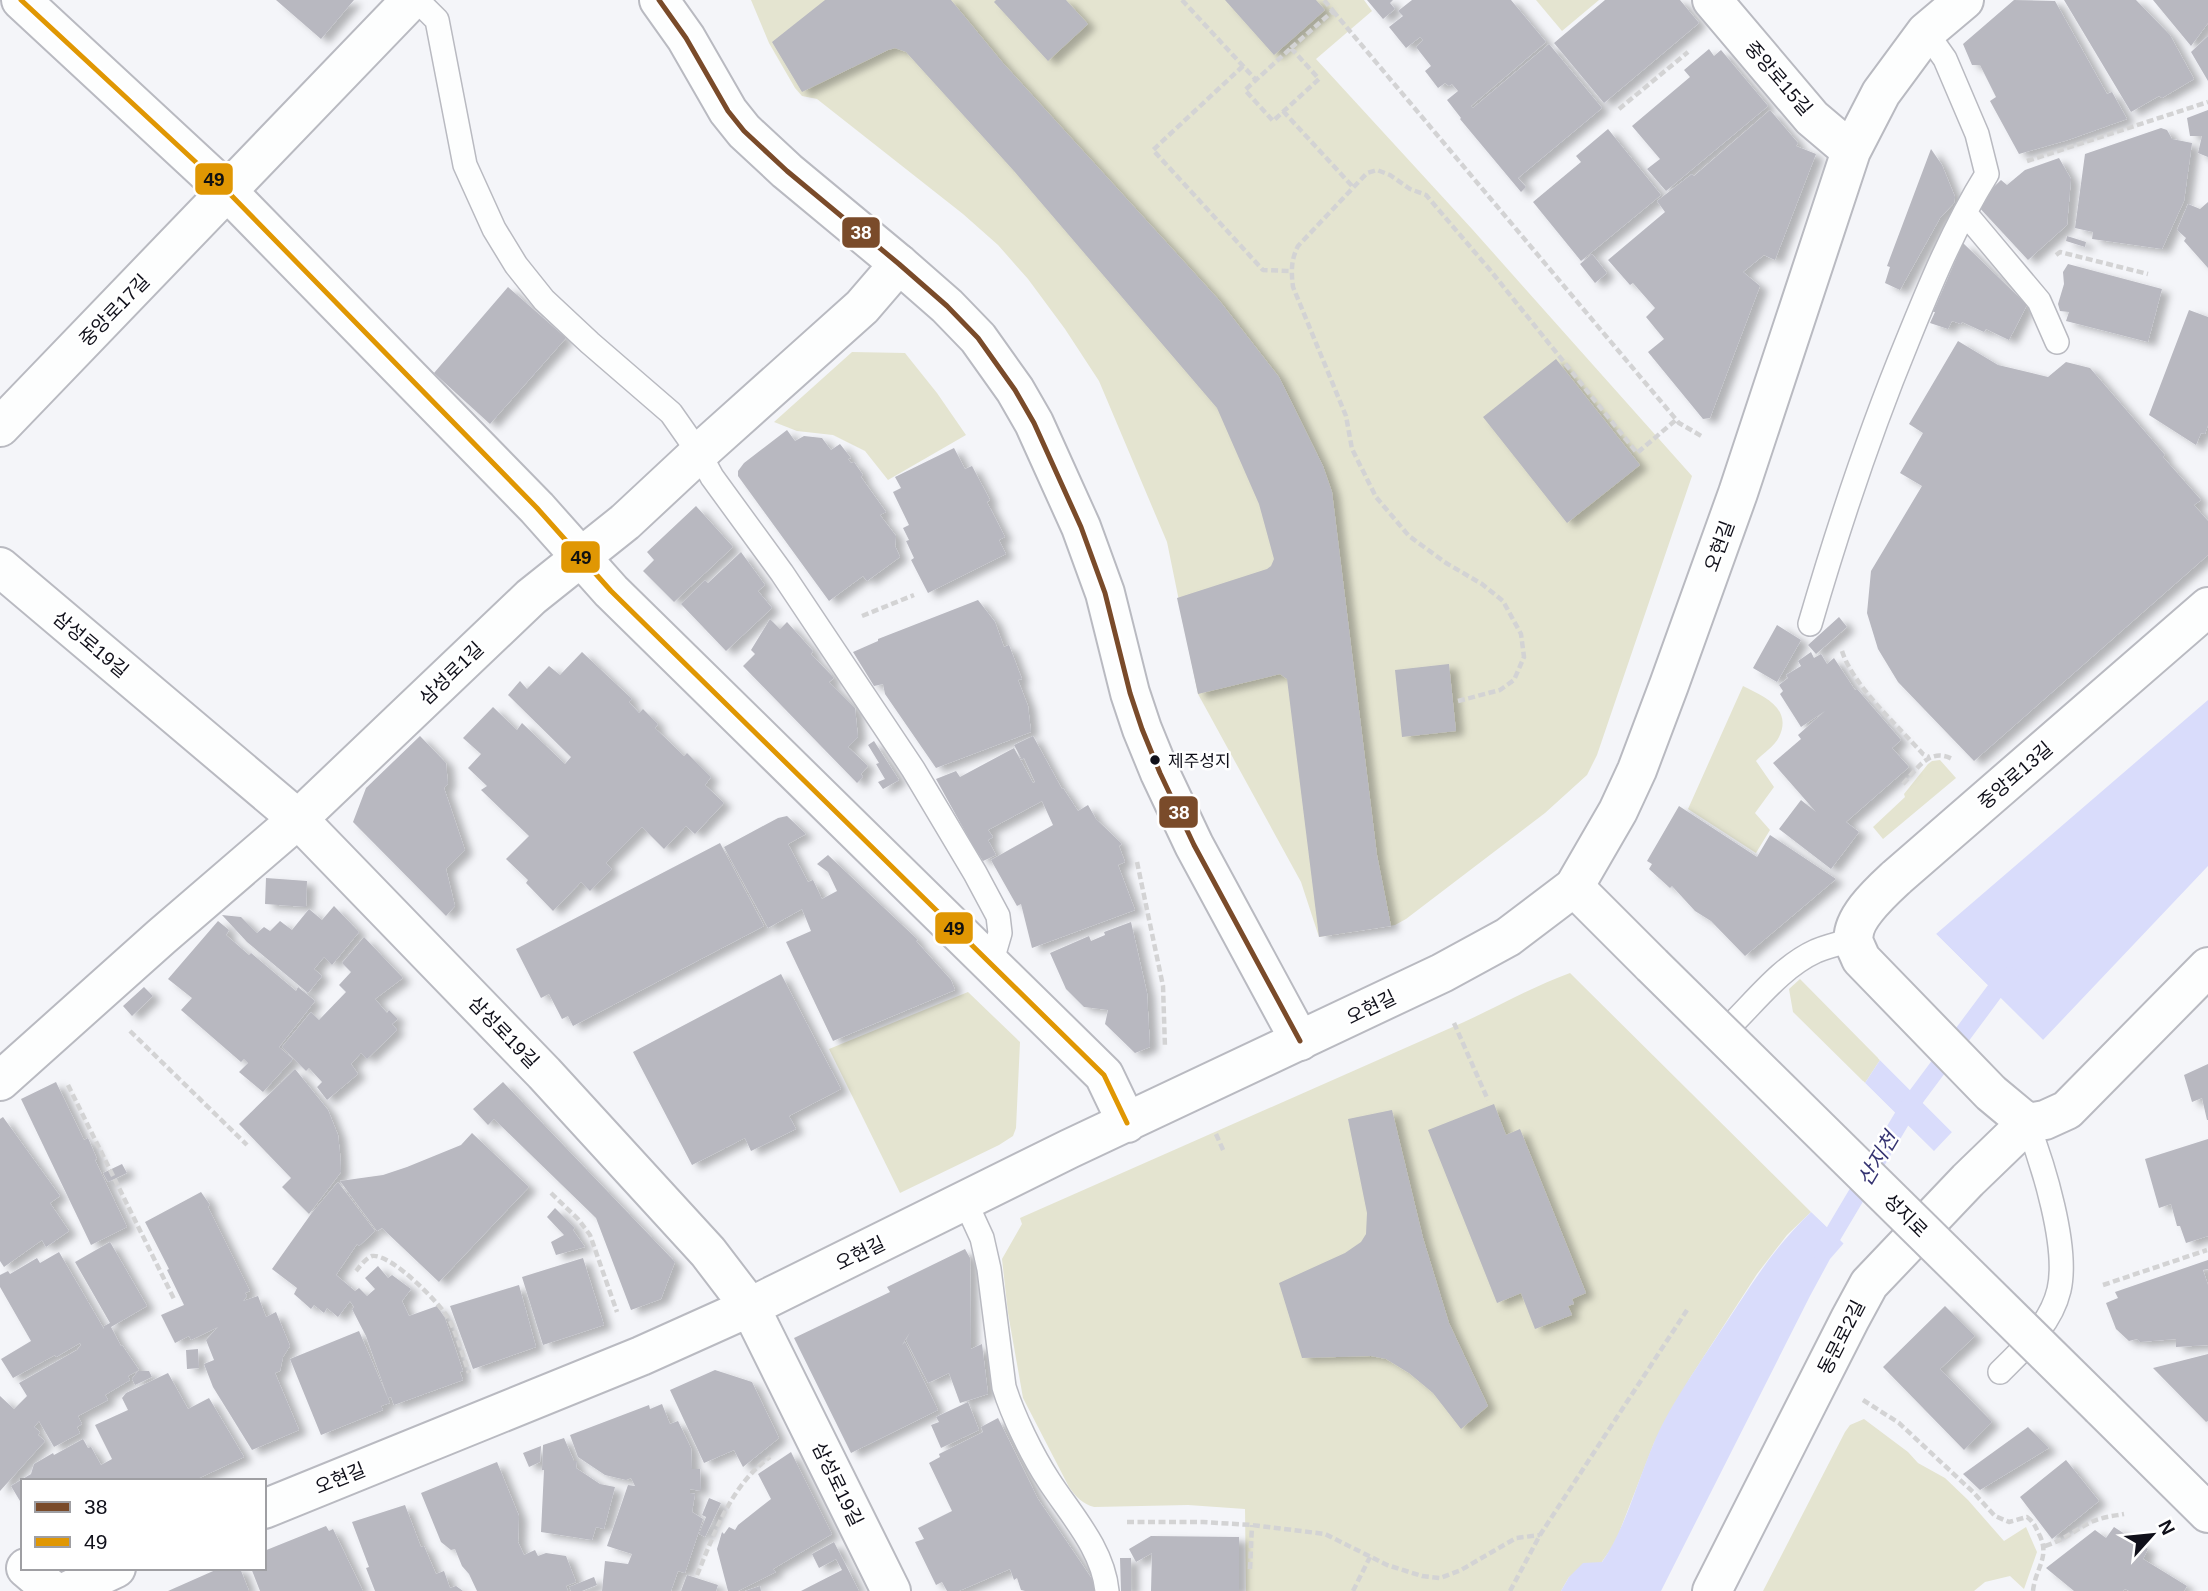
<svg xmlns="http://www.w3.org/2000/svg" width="2208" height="1591" font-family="Arial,'Noto Sans KR',sans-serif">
<defs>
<filter id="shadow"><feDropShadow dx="8" dy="4.5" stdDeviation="3.5" flood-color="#0004"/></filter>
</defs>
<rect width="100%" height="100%" fill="#f4f5f9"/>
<path fill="#e4e4d0" d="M751 0H1364L1372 11 1316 59 1472 229 1692 476 1597 755 1587 775 1545 813 1406 919 1395 925 1319 937 1301 882 1198 694 1167 542 1099 381 1065 329 1028 279 998 245 963 214 817 99 802 96 795 88 769 43Z
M1536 0H1599L1562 31Z
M852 352 905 353 937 393 966 435 888 480 865 451 833 435 797 431 774 422Z
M1743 686C1763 696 1793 708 1779 737 1775 746 1762 754 1756 761L1774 787 1755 813 1770 830 1756 853 1688 809Z
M1940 760 1956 778 1883 839 1873 827 1905 797 1904 794 1928 764 1932 761Z
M1570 973 1811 1212 1787 1235 1757 1274 1690 1378 1654 1443 1615 1543 1601 1563 1569 1577 1561 1591H1246L1245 1509 1188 1505 1094 1507C1083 1504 1076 1497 1069 1487L1023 1398 1008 1313 1002 1259 1022 1224 1020 1218 1464 1022C1499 1006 1534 986 1570 973Z
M1800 979 1880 1060 1865 1083 1793 1012 1789 989Z
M968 992 1020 1042 1016 1128 1013 1136 999 1145 900 1193 829 1049Z
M1864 1419 1908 1452 1918 1463 1945 1478 1968 1500 2004 1541 2026 1527 2037 1552 2024 1589 2010 1576 1985 1582 1974 1591H1763L1845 1432 1850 1425Z"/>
<path fill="#d9dcfb" d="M2208 700V866L2043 1040 1936 934Z
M1880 1060 1952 1132 1934 1151 1865 1083Z
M1811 1212 1844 1243 1830 1259 1810 1296 1661 1591H1561L1569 1577 1583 1563 1602 1562C1626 1527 1636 1485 1653 1445 1668 1408 1696 1369 1718 1335 1749 1289 1771 1250 1811 1212Z"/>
<path fill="#f4f5f9" d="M1936 934 2043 1040 2041 1042 1934 937 1933 935Z
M1880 1057 1882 1058 1955 1129 1952 1132 1878 1058Z
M1863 1081 1936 1154H1931L1863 1086Z
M1811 1208 1846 1240V1246L1809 1209Z"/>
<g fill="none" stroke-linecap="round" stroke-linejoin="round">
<path stroke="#d9dcfb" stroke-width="18" d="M1822 1253 1910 1105 1997 988 2010 976"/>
</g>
<path fill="#b8b8c0" filter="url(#shadow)" d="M276 0H354L321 39Z
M825 0H951L1003 63 1219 300 1279 377 1323 466 1332 492 1377 855 1391 926 1319 937 1287 679 1280 674 1198 694 1177 598 1267 569 1271 566 1274 559 1259 504 1217 408 1014 171 906 52 895 48 888 50 802 92 772 42Z
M996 0H1066L1088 24 1048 61 994 2Z
M1225 0H1316L1325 10 1274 55Z
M1367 0H1393L1390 3 1395 9 1383 19Z
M1412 0H1511L1546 42 1471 106 1473 108 1549 44 1602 108 1518 178 1526 187 1521 192 1460 119 1461 118 1447 100 1458 91 1452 84 1449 86 1445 83 1438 88 1425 71 1431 66 1416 47 1423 40 1420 37 1406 48 1389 27 1403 16 1398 11Z
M1605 0H1680L1699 23 1604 103 1554 43Z
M2014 0 2055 1 2107 94 2112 92 2127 119 2068 140 2019 154 1990 101 1996 97 1980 65H1972L1963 44Z
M2064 0H2136L2170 35 2194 79 2162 98 2159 96 2131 112Z
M2153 0H2208V23L2191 46Z
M2208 36V81L2191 52Z
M1709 49 1714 56 1721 50 1768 106 1666 191 1647 169 1660 159 1632 126 1690 77 1684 70Z
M1770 110 1798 143 1796 146 1816 154 1775 260 1764 255 1743 272 1760 286 1710 418 1703 419 1648 352 1664 339 1646 317 1655 308 1633 283 1630 285 1608 260 1665 212 1657 201 1692 174 1694 176Z
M2208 110V157L2198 153 2202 136H2190L2187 118Z
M2161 128 2167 130 2172 139 2192 143 2184 201 2162 249 2092 239 2093 232 2075 228 2085 154Z
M1608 129 1661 195 1581 261 1533 202 1581 162 1576 156Z
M1931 149 1942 165 1955 197 1954 203 1940 218 1900 290 1885 283 1890 267 1887 266Z
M2059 158 2071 179 2067 225 2028 260 1976 204 2001 180 2007 185 2025 170Z
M2208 202V268L2184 241 2186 238 2177 230 2188 204 2200 209Z
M2067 236 2086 242 2085 247 2066 241Z
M1963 243 2027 305 2009 340 1986 329 1984 332 1962 322 1961 324 1952 321 1948 329 1930 323 1935 312H1933Z
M1592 254 1607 273 1595 283 1580 264Z
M2068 264 2162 289 2148 342 2066 321 2069 312 2060 311 2058 304 2064 284 2063 272Z
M508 287 566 338 490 424 434 373Z
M2189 310 2208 317V425L2205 434 2201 433 2196 445 2149 415Z
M1958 341 1998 365 2048 377 2066 362 2090 368 2165 455 2163 457 2201 500 2194 505 2208 521V555L1974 761 1898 682 1878 649 1867 613 1871 571 1922 486 1900 473 1923 433 1909 424Z
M1556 359 1640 465 1567 523 1483 417Z
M787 430 795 441 804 436 822 438 831 450 840 444 851 458 848 459 851 463 854 462 863 475 861 477 886 512 880 515 896 536 895 546 900 557 867 581 863 576 829 601 738 476V471L744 463Z
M954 448 965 469 972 466 990 500 987 502 1005 537 999 540 1006 554 928 593 911 560 914 558 906 541 909 540 903 528 909 525 893 492 901 488 895 477Z
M696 506 733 547 674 602 643 571 654 560 647 552Z
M741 552 765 585 758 591 772 608 726 651 681 604 705 580 708 583Z
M978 600 995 622 1004 647 1009 645 1022 679 1018 680 1028 706 1031 732 936 768 885 694 883 684 874 686 853 652 878 641V639Z
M1839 617 1847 627 1816 654 1808 645Z
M770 619 780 629 787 622 813 651 811 654 834 678 829 682 855 708 858 737 848 747 868 766 861 774 863 777 857 783 743 666 755 654 751 650Z
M1777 625 1801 640 1777 682 1753 668Z
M582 652 632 699 629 702 639 713 643 709 658 724 655 728 684 756 687 753 711 777 705 785 724 803 695 834 686 826 664 849 642 827 606 863 612 869 590 891 581 882 553 911 526 883 528 880 506 859 529 836 481 790 487 786 468 768 481 754 463 738 493 707 517 730 522 723 565 764 571 757 508 695 520 681 527 689 549 666 560 675Z
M1811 652 1814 658 1821 654 1827 664 1834 658 1855 690 1857 689 1901 740 1892 748 1909 767 1846 822 1859 832 1831 869 1779 829 1801 800 1816 812 1773 763 1801 739 1798 735 1825 711 1801 727 1780 694 1783 691 1779 685 1788 678 1786 675 1801 666 1798 661Z
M1449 664 1456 731 1402 737 1395 670Z
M420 736 446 763 448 784 444 788 465 850 446 869 455 906 446 916 353 822 366 788Z
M1033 736 1062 789 1063 788 1078 811 1088 805 1096 819 1122 844 1119 846 1125 862 1118 865 1135 910 1032 948 1021 904 1017 906 991 860 1053 825 1042 801 988 830 993 837 988 840 996 855 983 861 972 844 936 779 956 771 960 777 1014 748 1033 783 1035 782 1024 758 1022 760 1014 745Z
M874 741 899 780 883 789 878 782 885 779 876 764 879 763 868 745Z
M1679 806 1757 857 1770 835 1836 879 1745 956 1711 921 1695 911 1672 886 1670 888 1649 869 1652 864 1647 861Z
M787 816 806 834 788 844 808 882 813 880 822 899 837 891 828 872 817 864 828 855 918 940 916 941 951 980 955 990 833 1041 786 942 811 931 802 909 768 928 724 847 778 818Z
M720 843 764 926 573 1026 568 1016 562 1019 549 994 541 998 516 949Z
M266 878 307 881 306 907 265 904Z
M334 906 359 932 332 965 324 957 314 969 322 976 308 993 247 942 222 915 241 917 257 933 264 927 270 931 280 921 292 930 309 909 322 920Z
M218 921 229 930 226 935 249 955 251 953 296 991 298 987 315 1001 279 1047 293 1059 263 1092 239 1072 248 1063 244 1059 241 1062 181 1010 192 998 168 979Z
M1131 922 1147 993 1150 1047 1135 1053 1105 1024 1108 1010 1084 1007 1066 989 1050 953 1089 936 1091 941 1105 935 1104 932Z
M364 937 403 978 375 999 387 1013 389 1010 398 1019 392 1024 397 1030 367 1059 361 1053 351 1064 358 1074 327 1100 317 1087 322 1082 309 1068 306 1071 282 1047 311 1012 319 1020 346 992 339 985 351 972 342 963Z
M781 974 841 1089 789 1116 796 1129 751 1151 745 1138 692 1165 633 1052Z
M144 987 153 996 132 1016 123 1006Z
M2208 1064V1120H2207L2202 1098 2192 1102 2184 1075Z
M295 1069 328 1110 338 1135 340 1153 341 1172 309 1214 282 1187 291 1178 239 1124Z
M56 1082 84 1140 88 1138 97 1159 95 1160 127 1227 91 1245 21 1099Z
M503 1082 675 1262 661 1299 631 1310 596 1218 494 1119 488 1125 473 1109Z
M1494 1104 1506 1135 1520 1129 1586 1293 1572 1299 1574 1304 1568 1306 1572 1315 1535 1329 1521 1293 1497 1303 1428 1130Z
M1392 1110 1423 1238 1449 1323 1488 1406 1461 1429 1433 1393 1409 1373 1386 1359 1371 1356 1302 1358 1279 1283 1345 1253 1361 1242 1366 1234 1367 1213 1348 1119Z
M3 1117 60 1196 50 1203 69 1231 46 1247 42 1240 4 1267 0 1261V1119Z
M472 1133 529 1187 439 1282 382 1228 377 1231 340 1181 383 1175 407 1167 461 1145Z
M2208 1139V1236L2186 1243 2180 1226H2177L2171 1204 2159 1208 2145 1159Z
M122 1164 127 1173 108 1182 103 1173Z
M338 1182 375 1231 359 1246 357 1244 336 1275 355 1291 359 1288 367 1296 375 1289 365 1278 378 1266 388 1278 392 1275 411 1289 402 1301 409 1316 437 1306 445 1318 463 1371 460 1372 463 1380 394 1405 391 1397 388 1398 366 1336 352 1309 354 1307 350 1301 338 1317 327 1308 324 1313 314 1305 311 1309 294 1294 297 1288 272 1269 311 1214Z
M201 1192 210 1205 208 1207 250 1291 245 1293 247 1296 243 1301 258 1296 266 1317 276 1312 290 1346 283 1357 280 1371 275 1373 299 1430 252 1450 213 1387 204 1364 214 1360 206 1340 218 1327 191 1340 189 1336 175 1343 161 1315 184 1305 167 1270 169 1269 145 1222Z
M555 1208 575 1228 573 1230 585 1247 556 1255 551 1242 564 1235 547 1217Z
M110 1242 147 1306 111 1327 121 1346 122 1345 139 1370 128 1376 130 1380 105 1395 108 1400 78 1416 82 1424 77 1427 80 1433 54 1447 39 1421 34 1427 40 1432 38 1435 45 1441 0 1491V1396L14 1409 27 1396 19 1383 77 1350 81 1345 80 1343 56 1357 55 1355 13 1378 1 1359 31 1341 0 1287V1275L8 1271 10 1274 37 1258 40 1263 59 1252 104 1329V1326L110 1323 75 1262Z
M965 1249 970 1258 971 1349 982 1344 988 1394 960 1403 949 1373 928 1383 906 1340 910 1332 902 1345 905 1342 938 1410 851 1453 794 1338 890 1292 887 1287Z
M583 1258 604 1325 543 1345 522 1277Z
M2208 1260V1269L2203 1270 2208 1285V1345L2176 1347V1339L2140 1342 2137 1339 2129 1341 2116 1329 2106 1303 2118 1298 2115 1292Z
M519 1285 536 1347 473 1369 450 1306Z
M1945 1306 1975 1336 1940 1369 1992 1422 1964 1450 1883 1367Z
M359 1331 390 1403 381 1406 383 1410 321 1435 290 1359Z
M198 1349 199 1368 187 1369 186 1350Z
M2208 1354V1421L2206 1422 2153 1368Z
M715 1370 752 1382 779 1438 743 1467 734 1450 704 1463 670 1390Z
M138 1371H149L152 1377 135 1385 132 1379Z
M168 1373 188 1409 209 1398 244 1457 193 1481H23V1506L11 1486 31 1474 34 1464 53 1453 54 1455 83 1439 88 1448 91 1447 101 1465 112 1459 95 1425 128 1410 122 1398 126 1393Z
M968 1402 979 1430 941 1448 931 1425 939 1422 936 1417Z
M662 1404 670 1424 678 1421 691 1448 692 1469H700L701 1491 690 1489V1493L695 1494 692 1512 703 1519 685 1573 678 1571 671 1591H602L605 1561 628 1564 632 1554 607 1546 628 1485 635 1486 631 1478 626 1480 605 1475 578 1457 570 1435 649 1405 650 1409Z
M998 1418 1038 1499 1092 1579 1096 1591H1025L1021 1590 1017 1578 1014 1580 1010 1569 959 1591H947L942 1582 936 1585 915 1542 924 1539 918 1528 952 1511 929 1463 940 1457 939 1454 983 1432 981 1427Z
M2028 1427 2049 1448 1980 1490 1963 1474Z
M564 1438 574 1461H577L576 1468 600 1484 615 1487 604 1529 596 1527 592 1540 541 1532 544 1470H542L543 1445Z
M541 1446 540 1462 529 1467 523 1453Z
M791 1452 832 1534 773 1569 776 1572 738 1591H728L717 1549 722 1532 724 1534 729 1527 735 1530 738 1525 771 1499 758 1474Z
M2066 1460 2099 1501 2052 1539 2020 1497Z
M497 1462 519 1516 518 1542 524 1555 535 1550 538 1556 546 1553 566 1556 576 1582 566 1586 568 1591H477L469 1574 462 1566 455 1549 451 1550 441 1542 421 1493Z
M709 1498 721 1503 705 1537 699 1534 706 1517 702 1515Z
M405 1505 421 1547 424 1546 436 1574 444 1571 450 1588 456 1586 463 1591H375L366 1568 369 1567 352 1522Z
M326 1526 329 1531 333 1529 363 1591H260L251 1568H264V1551Z
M2114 1527 2148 1549 2143 1559 2187 1586 2184 1591H2129L2125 1589 2123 1591H2074L2046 1568 2095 1530 2106 1538Z
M1151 1536 1239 1537V1591H1151L1152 1553 1136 1562 1129 1549Z
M834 1542 859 1591H801L842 1570 836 1559 819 1568 812 1554Z
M1120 1558H1131V1591H1121Z
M220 1568H240L249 1591H168Z
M687 1575 718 1585 716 1591H681Z
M594 1577 597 1585 582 1591H571L569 1587Z
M760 1586 761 1591H745Z"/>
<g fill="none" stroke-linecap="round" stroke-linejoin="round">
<defs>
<path id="lane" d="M417 0 437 20 465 165 494 229 516 265 544 300 590 343 671 413 699 453 712 477 782 573 913 769 975 873 998 916 1000 933 991 964
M1965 213 2039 301 2057 342
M1810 624C1838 528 1869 434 1907 342 1930 285 1954 227 1987 174L1977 134 1945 59 1926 32
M1733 1023C1758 998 1783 966 1816 951 1828 946 1841 943 1853 940
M965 1201 982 1238 989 1269 1004 1387C1013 1416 1032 1455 1049 1481 1071 1515 1103 1549 1107 1591
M2000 1372C2023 1349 2051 1324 2059 1290 2069 1247 2043 1164 2027 1123"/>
<path id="street" d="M21 0 228 192 537 508 611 591 1104 1075 1127 1123
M1712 0 1812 118 1851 151
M0 427 411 0
M0 567 298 819 544 1073 708 1252 750 1307 891 1591
M2208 607 1897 877C1882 891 1849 920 1854 943 1856 948 1859 954 1861 959L1991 1093 2027 1123 2045 1120 2067 1110 2208 967
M0 1081 161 937 298 819 531 597 625 522 699 453 862 307 899 264
M264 1509 641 1356 750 1307 1069 1149 1442 973 1508 937 1574 887 1618 811 1637 770 1669 685 1738 493 1851 151 1881 93 1926 32 1964 0
M26 1568 53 1591
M68 1591 116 1568
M1712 1591 1850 1319 1869 1284 1968 1180 2027 1123"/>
<path id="secondary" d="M659 0 686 38 728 111 744 131 787 171 899 264 947 306 978 338 1015 390 1034 423 1081 527 1105 593 1130 693 1142 729 1160 773 1194 845 1300 1041
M1574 887 1652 965
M2101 1407 2208 1513"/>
</defs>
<use href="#lane" stroke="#b9bac1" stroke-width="26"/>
<use href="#street" stroke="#b9bac1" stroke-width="42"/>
<use href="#secondary" stroke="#b9bac1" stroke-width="42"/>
<path stroke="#d3d3d4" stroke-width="4.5" stroke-dasharray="7 3.5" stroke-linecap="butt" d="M1182 0 1256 80
M1333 11 1679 423 1703 437
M1291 48 1319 79 1273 121 1245 90Z
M1291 48 1333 11 1324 0
M1243 66 1153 150 1263 270 1291 271
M1619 109 1688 52
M1283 111 1353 187
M2027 161 2208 102
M2056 255 2060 252 2148 274
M862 616 914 595
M1842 651C1853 686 1898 726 1923 754L1929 757
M1458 701 1500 690 1514 680 1524 657 1521 634 1503 601 1482 584 1446 563 1409 536 1376 497 1352 449 1346 416 1293 287C1291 271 1291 260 1298 246L1367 173 1377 170 1390 175 1410 189 1426 195 1490 270 1637 453 1677 419
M1903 784C1918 768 1930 746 1954 760
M1137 862 1163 986 1165 1048
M1454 1023 1488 1100
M130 1031 247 1145
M68 1085 175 1301
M1216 1134 1224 1152
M551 1193 578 1219 590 1235 617 1312
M356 1271C360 1266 366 1258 372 1256 391 1253 442 1305 450 1321 458 1338 463 1356 469 1373
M2103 1285 2207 1250
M1863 1400 1899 1423 1973 1492 1995 1516 2009 1522 2027 1517C2034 1522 2036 1528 2040 1536 2050 1558 2035 1569 2033 1591
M1127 1522H1203L1252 1525 1325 1534 1387 1565 1422 1576 1440 1578 1461 1570 1516 1538 1540 1535
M2045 1546C2062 1541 2075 1530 2091 1522 2102 1517 2113 1516 2124 1514
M1250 1569 1252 1525
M697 1575C715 1532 731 1485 770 1457
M1353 1591 1370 1557
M1510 1591 1540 1535 1687 1310"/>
<use href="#lane" stroke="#fdfefe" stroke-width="23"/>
<use href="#street" stroke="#fdfefe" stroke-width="38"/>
<use href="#secondary" stroke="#fdfefe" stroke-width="38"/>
<defs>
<path id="secondary-bridge" d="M1652 965 2101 1407"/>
</defs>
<use href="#secondary-bridge" stroke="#b9bac1" stroke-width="42" stroke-linecap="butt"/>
<use href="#secondary-bridge" stroke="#fdfefe" stroke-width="38"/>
<defs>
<path id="bus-1" d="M659 0 686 38 728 111 744 131 787 171 899 264 947 306 978 338 1015 390 1034 423 1081 527 1105 593 1130 693 1142 729 1160 773 1194 845 1300 1041"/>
<path id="bus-2" d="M21 0 228 192 537 508 611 591 1104 1075 1127 1123"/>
</defs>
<use href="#bus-1" stroke="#fff" stroke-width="10"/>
<use href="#bus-2" stroke="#fff" stroke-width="10"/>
<use href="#bus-1" stroke="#7a4b2a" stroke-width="5"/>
<use href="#bus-2" stroke="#e09703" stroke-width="5"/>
</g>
<circle fill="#10101a" stroke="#fff" stroke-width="2.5" cx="1155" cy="760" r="6"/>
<g text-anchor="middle" stroke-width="5" stroke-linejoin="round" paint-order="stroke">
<g font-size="17" fill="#10101a" stroke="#fff" text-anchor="start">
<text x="1168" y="767">제주성지</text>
</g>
<g font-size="19" fill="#10101a" stroke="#fff">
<text transform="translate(1779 78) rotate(49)" y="7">중앙로15길</text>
<text transform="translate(114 310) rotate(-46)" y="7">중앙로17길</text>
<text transform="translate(1719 546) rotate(-70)" y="7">오현길</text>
<text transform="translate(91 644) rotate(40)" y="7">삼성로19길</text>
<text transform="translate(451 673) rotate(-44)" y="7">삼성로1길</text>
<text transform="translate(2015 775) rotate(-41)" y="7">중앙로13길</text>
<text transform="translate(1371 1007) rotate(-26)" y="7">오현길</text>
<text transform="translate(504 1032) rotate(46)" y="7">삼성로19길</text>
<text transform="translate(1906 1215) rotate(45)" y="7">성지로</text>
<text transform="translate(860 1253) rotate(-26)" y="7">오현길</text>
<text transform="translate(1841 1337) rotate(-63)" y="7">동문로2길</text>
<text transform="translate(340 1478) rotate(-22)" y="7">오현길</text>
<text transform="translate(838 1484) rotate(64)" y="7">삼성로19길</text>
</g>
<g font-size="21" font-style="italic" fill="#363472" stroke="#fff">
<text transform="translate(1878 1159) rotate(-59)" y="7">산지천</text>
</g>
</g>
<g stroke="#fff" stroke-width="2.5">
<rect x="194" y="162" width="40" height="34" rx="7" fill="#e09703"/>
<rect x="841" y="216" width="40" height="33" rx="7" fill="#7a4b2a"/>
<rect x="560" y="540" width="41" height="34" rx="7" fill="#e09703"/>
<rect x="1158" y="795" width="41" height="34" rx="7" fill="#7a4b2a"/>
<rect x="934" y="911" width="40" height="34" rx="7" fill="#e09703"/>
</g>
<g font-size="19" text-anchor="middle" font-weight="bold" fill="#fff">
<text x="861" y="239">38</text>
<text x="1179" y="819">38</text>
</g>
<g font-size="19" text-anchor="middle" font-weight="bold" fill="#111">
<text x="214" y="186">49</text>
<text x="581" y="564">49</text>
<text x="954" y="935">49</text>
</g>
<rect x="21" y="1479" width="245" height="91" fill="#ffffff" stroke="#9f9fa3" stroke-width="2"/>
<rect x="35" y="1502" width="35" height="10" fill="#7a4b2a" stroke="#9f9fa3" stroke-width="2"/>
<text x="84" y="1514" font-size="21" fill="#10101a">38</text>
<rect x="35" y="1537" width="35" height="10" fill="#e09703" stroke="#9f9fa3" stroke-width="2"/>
<text x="84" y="1549" font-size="21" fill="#10101a">49</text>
<g transform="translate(2152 1535) rotate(63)" stroke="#ffffff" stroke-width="5" paint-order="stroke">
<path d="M0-5L12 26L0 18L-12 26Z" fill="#10101a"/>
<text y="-10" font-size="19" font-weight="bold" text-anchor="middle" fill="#10101a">N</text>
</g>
</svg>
